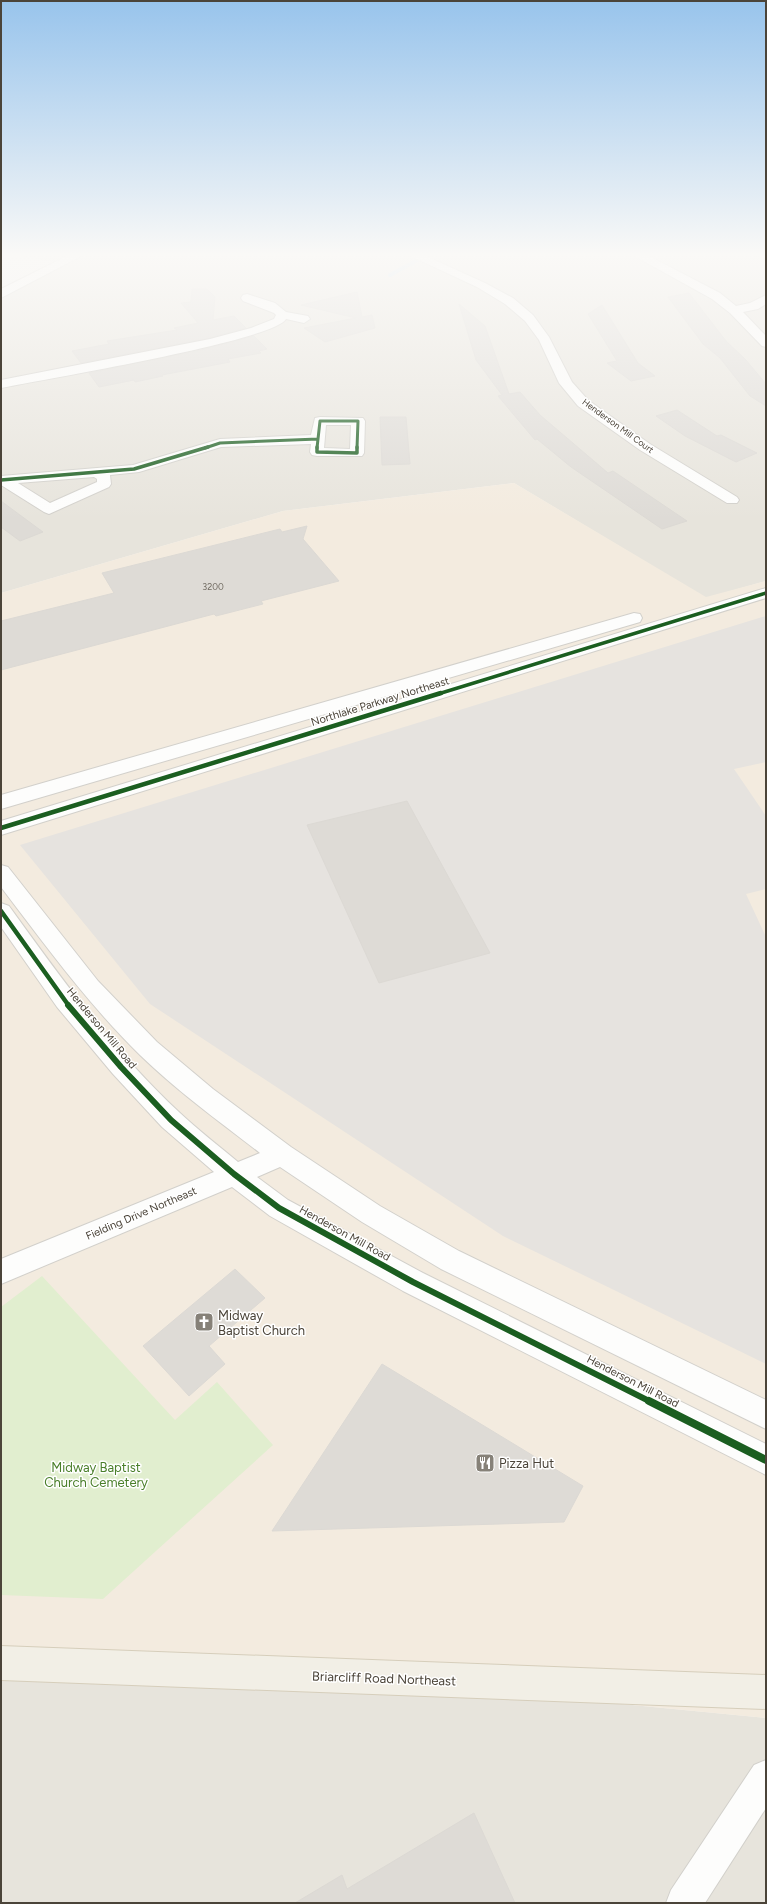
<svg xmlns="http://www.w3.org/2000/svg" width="767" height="1904" font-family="Figtree,sans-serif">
<rect width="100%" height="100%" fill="#f4f2ee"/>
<path fill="#e7e4dc" d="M1 253H766V581L706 598 514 483 283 511 1 593V299L66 264Z
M1 1667 478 1690 766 1718V1903H1Z"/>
<path fill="#f3ebdf" d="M514 483 706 597 766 581V1718L478 1690 1 1667V593L283 511Z"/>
<path fill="#e1eecf" d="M42 1276 175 1420 217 1382 273 1445 103 1599 1 1595V1307Z"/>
<path fill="#e6e3df" d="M766 616V762L734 769 766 816V889L746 894 766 937V1364L503 1236 150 1004 20 845Z"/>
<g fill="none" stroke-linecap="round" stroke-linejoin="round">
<path stroke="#c0ddf1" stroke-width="4" d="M390 275 430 253"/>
</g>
<path fill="#dedbd6" stroke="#dcd9d4" d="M192 289H207L215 297 213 320 234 316 246 328 210 338 81 363 72 351 109 344 107 341 177 330 174 328 198 323 181 303 191 302Z
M357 292 362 317 372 315 375 328 325 342 304 328 356 318 301 305Z
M689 293 726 341 746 360 766 384V406L750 396 720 358 703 344 668 297Z
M459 304 485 326 509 394 520 392 540 415 608 473 613 471 687 521 662 529 571 467 537 439 535 440 498 396 502 395 476 360Z
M602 305 638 363 655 376 631 381 607 363 617 361 588 314Z
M254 336 267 349 259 351 261 353 228 359 230 362 162 375 163 376 135 382 134 380 99 387 89 373 201 350Z
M677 410 717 436 721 435 757 453 736 462 685 436 656 416Z
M380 417H406L410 464 382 465Z
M1 501 43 532 20 541 1 527Z
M307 526 303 539 339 581 261 601 263 604 216 616 214 614 1 670V621L114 593 102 573 280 529 282 532Z
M407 801 490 953 379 983 307 825Z
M235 1269 265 1298 209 1346 225 1364 189 1396 143 1346Z
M382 1364 583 1486 564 1522 272 1531Z
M474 1813 515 1903H295L342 1875 347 1889Z"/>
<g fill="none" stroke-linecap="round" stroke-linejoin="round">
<defs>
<path id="minor" d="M73 253H87L1 298V289Z
M404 253H419L485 283 513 298 533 315 549 337 572 382 588 400 650 444 737 497 739 500 737 503H727L640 450 578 406 559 383 539 340 525 321 505 304 477 287Z
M629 253H643L720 293 736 306 750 303 766 295V304L758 309 743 312 766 336V347L762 346 730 313 712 299Z
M754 253H766V258L755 255Z
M247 294 275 303 286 312 308 316 310 319 304 323 286 319C274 341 39 380 1 388V380L210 339 251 328 274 319 276 315 274 313 243 301 241 298 243 295Z
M320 417 363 418 365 421 364 453 362 456H317L312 455 310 452 311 444 221 447 139 472 110 475 111 484 109 487 49 514 44 512 1 485V476L133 465 220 439 311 435 315 418ZM326 425H351L350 449 324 448ZM94 477 97 479V482L50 503 18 483Z
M766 588V598L1 835V821Z
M634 613 640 614 642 618 640 622 1 809V795Z
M1 865 8 867 98 981 157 1042 213 1089 291 1147 380 1206 459 1251 766 1400V1429L441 1269 362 1222 280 1167 257 1177 288 1200 423 1273 766 1444V1475L403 1291 270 1216 232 1187 1 1284V1259L214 1172 162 1127 113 1074 57 1007 1 927V903L9 906C61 978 114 1052 180 1113 198 1130 219 1146 238 1162L260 1153C220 1122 177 1091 140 1055 88 1004 45 945 1 887Z
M766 1760V1808L705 1903H666L671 1890 754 1765Z"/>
<path id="major" d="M1 1646 766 1675V1709L1 1680Z"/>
</defs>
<use href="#minor" stroke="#d2d0cb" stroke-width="2"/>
<use href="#major" stroke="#d6cebb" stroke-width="2"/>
<use href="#minor" fill="#fdfdfc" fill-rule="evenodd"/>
<use href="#major" fill="#f2efe6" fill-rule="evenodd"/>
<defs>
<path id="cycleway-far4" d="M318 439 320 421H358L357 448
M205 448 220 443 318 439
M317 448 318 439"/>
<path id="cycleway-far3" d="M317 447V452L357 453V447
M1 480 134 469 208 447
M438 694 766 593"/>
<path id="cycleway-far2" d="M1 828 441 693
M1 911 69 1006"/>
<path id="cycleway-far1" d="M68 1005 121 1067 171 1120 234 1174 279 1208 413 1282 651 1402"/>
<path id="cycleway" d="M649 1401 766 1460"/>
</defs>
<use href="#cycleway-far4" stroke="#fff" stroke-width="4.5"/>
<use href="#cycleway-far3" stroke="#fff" stroke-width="5.5"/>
<use href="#cycleway-far2" stroke="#fff" stroke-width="7"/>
<use href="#cycleway-far1" stroke="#fff" stroke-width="8"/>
<use href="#cycleway" stroke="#fff" stroke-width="10"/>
<use href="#cycleway-far4" stroke="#1b5e20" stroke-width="3"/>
<use href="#cycleway-far3" stroke="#1b5e20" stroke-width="3.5"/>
<use href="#cycleway-far2" stroke="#1b5e20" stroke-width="4.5"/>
<use href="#cycleway-far1" stroke="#1b5e20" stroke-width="6"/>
<use href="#cycleway" stroke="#1b5e20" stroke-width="8"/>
</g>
<linearGradient id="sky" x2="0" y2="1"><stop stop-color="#98c4ec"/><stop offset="0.49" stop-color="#faf9f7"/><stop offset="1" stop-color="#faf9f7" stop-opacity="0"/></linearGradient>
<rect width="767" height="520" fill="url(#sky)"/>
<defs>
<symbol id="church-square" viewBox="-11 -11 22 22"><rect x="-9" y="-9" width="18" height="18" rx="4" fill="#868178" stroke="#fff"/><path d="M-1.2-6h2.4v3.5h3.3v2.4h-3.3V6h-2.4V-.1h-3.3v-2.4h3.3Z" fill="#fff"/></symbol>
<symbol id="restaurant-square" viewBox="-11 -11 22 22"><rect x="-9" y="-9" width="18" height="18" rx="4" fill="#868178" stroke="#fff"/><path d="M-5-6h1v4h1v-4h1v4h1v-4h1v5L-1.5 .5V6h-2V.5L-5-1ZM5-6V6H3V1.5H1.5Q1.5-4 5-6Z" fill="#fff"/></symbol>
</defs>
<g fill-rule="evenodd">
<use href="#church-square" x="193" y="1311" width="22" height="22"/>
<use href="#restaurant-square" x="474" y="1452" width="22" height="22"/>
</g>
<g text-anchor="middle" stroke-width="3" stroke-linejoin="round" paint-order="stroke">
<g font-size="9" fill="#4b4439" stroke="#fff">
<text transform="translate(618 426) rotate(36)" y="3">Henderson Mill Court</text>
</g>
<g font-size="9" fill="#706a61">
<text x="213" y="590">3200</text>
</g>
<g font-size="11" fill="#4b4439" stroke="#fff">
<text transform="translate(380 701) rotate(-17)" y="4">Northlake Parkway Northeast</text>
<text transform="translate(102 1028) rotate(50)" y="4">Henderson Mill Road</text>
<text transform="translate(141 1213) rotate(-23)" y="4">Fielding Drive Northeast</text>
<text transform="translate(345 1233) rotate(29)" y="4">Henderson Mill Road</text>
<text transform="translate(633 1381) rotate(27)" y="4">Henderson Mill Road</text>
</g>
<g font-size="13" fill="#4b4439" stroke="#fff" text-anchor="start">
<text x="218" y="1320">Midway<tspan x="218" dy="15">Baptist Church</tspan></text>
<text x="499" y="1468">Pizza Hut</text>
</g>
<g font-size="13" fill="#4a7f2a" stroke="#fff">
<text x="96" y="1472">Midway Baptist<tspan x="96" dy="15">Church Cemetery</tspan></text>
</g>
<g font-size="13" fill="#4b4439" stroke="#fff">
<text transform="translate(384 1678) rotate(2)" y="5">Briarcliff Road Northeast</text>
</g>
</g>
<rect width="767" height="1904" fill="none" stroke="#4b4439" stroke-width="4"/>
</svg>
